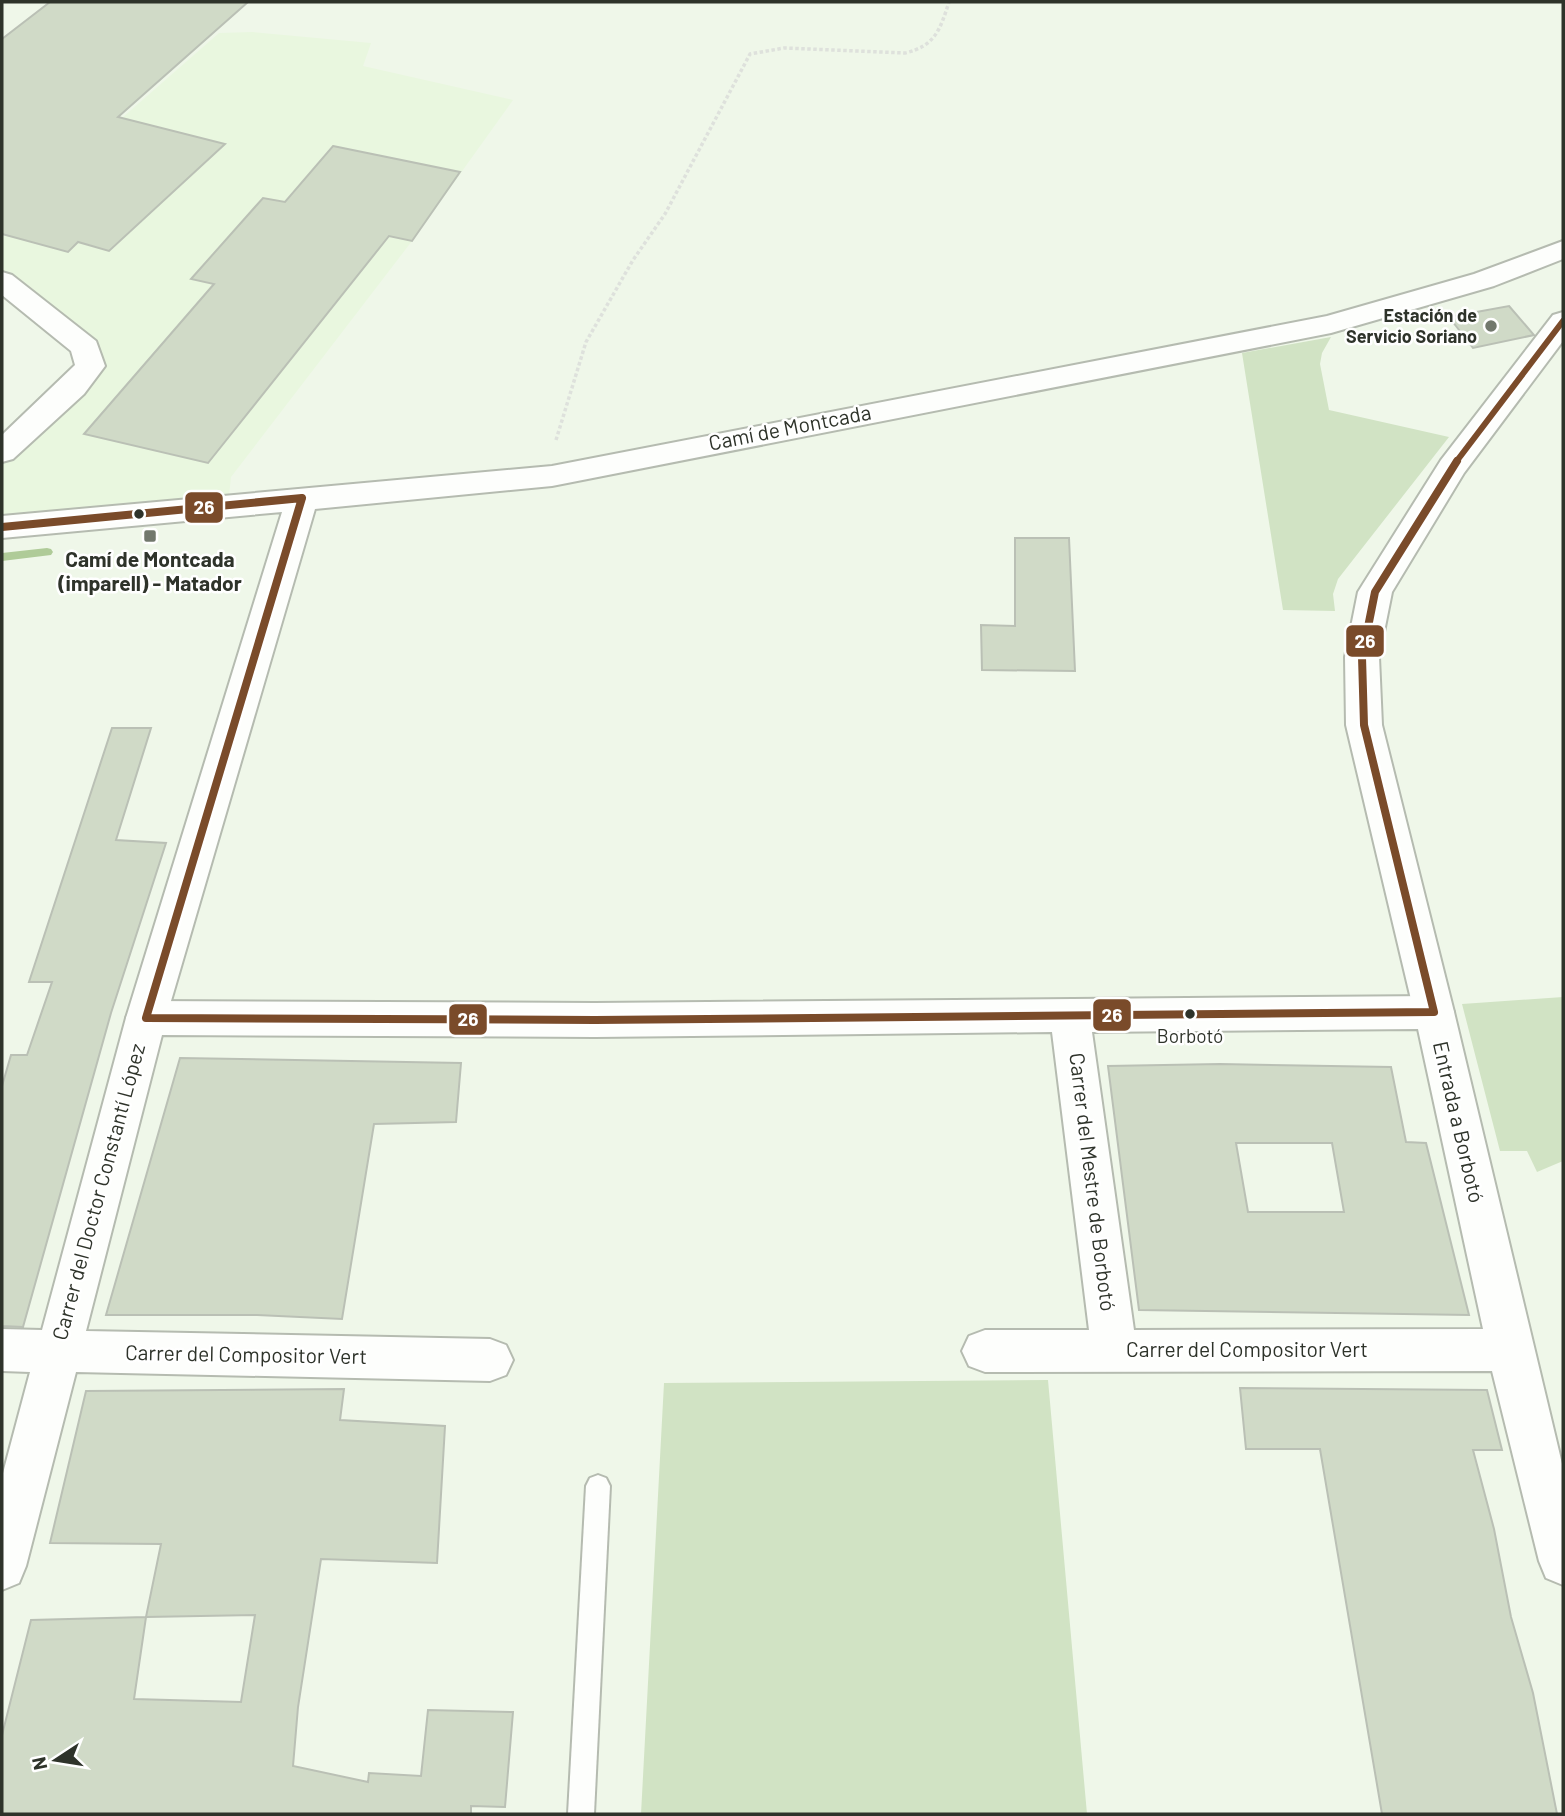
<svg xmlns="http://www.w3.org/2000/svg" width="1565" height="1816" font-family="Barlow,sans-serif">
<rect width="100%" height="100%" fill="#eff7e9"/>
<path fill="#e9f7df" d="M252 32 371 43 363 66 513 100 412 241 231 477 228 505 2 527V452L73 387 89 366 55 322 2 281V223L219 33Z"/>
<path fill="#d1e3c4" d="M1331 337 1322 353 1320 364 1329 410 1449 437 1338 579 1333 594 1335 611 1283 610 1242 353Z
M1563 997V1161L1537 1172 1527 1151H1500L1462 1004Z
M1048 1380 1087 1814H641L664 1383Z"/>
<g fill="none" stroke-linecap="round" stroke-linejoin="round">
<path fill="#afcb98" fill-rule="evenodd" d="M47 548 51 549 53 552 51 555 2 561V553Z"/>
</g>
<path fill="#d0dac7" stroke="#bac0b5" stroke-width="2" fill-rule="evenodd" d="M50 2H248L118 117 225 144 109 251 78 242 68 252 2 234V39Z
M333 146 460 172 412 241 389 236 208 463 84 434 214 284 191 279 263 198 285 202Z
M1509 306 1534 335 1473 348 1449 317Z
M1015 538H1069L1075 671 982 670 981 625 1015 626Z
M112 728H151L116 840 166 843 111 1013 23 1327 2 1326V1086L11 1055H27L52 982H29Z
M180 1058 461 1063 456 1122 374 1124 342 1319 257 1315H106Z
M1220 1064 1391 1067 1406 1142 1426 1143 1469 1315 1139 1310 1108 1066ZM1236 1143H1332L1344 1212H1248Z
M1240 1388 1487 1390 1502 1450H1473L1494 1529 1511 1617 1533 1693 1557 1814H1382L1320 1449H1246Z
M344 1389 340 1420 445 1426 437 1563 321 1559 298 1707 293 1766 368 1782 369 1773 421 1776 428 1710 513 1712 505 1807 471 1806V1814H2V1735L31 1620 146 1617 161 1544 50 1543 86 1391ZM255 1615 241 1702 134 1699 146 1617Z"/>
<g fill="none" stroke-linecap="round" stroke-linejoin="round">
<defs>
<path id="service" d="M598 1475 606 1478 610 1486 594 1814H568L586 1486 590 1478Z"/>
<path id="minor" d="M2 272 12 275 96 341 105 366 84 394 13 459 2 462V435L75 365 71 351 2 295Z
M1434 996 1448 1000 1454 1012 1563 1468V1585L1546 1578 1539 1561 1492 1371 985 1372 969 1366 962 1351 969 1336 985 1330H1089L1052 1032 595 1037 162 1035 86 1331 490 1339 506 1345 513 1360 506 1375 490 1381 76 1372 26 1566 19 1583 2 1590V1477L30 1372 2 1371V1329L42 1330 126 1018 132 1006 146 1001 595 1003ZM1418 1029 1483 1329 1134 1330 1092 1032Z"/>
<path id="tertiary" d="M1563 241V259L1494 286 1331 333 552 486 315 509 166 1018 160 1030 146 1035 132 1030 126 1018 282 512 2 538V516L552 466 1327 316 1474 274Z
M1563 312V341L1464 473 1392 592 1379 657 1382 725 1454 1012 1448 1024 1434 1028 1420 1024 1414 1012 1346 725 1345 657 1358 592 1363 584 1441 460 1553 315Z"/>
</defs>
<use href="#service" stroke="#b5bbb0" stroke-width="4"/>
<use href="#minor" stroke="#b5bbb0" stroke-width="4"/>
<use href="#tertiary" stroke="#b5bbb0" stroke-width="4"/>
<path stroke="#dee1dc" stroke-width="3.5" stroke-dasharray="3.5 2.5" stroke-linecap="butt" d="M556 440 586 342 633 260 665 214 750 54 784 48 905 53C935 46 940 30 949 2"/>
<use href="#service" fill="#fdfefc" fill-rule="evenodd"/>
<use href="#minor" fill="#fdfefc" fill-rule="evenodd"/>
<use href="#tertiary" fill="#fdfefc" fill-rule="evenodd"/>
<defs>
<path id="bus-1-far1" d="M1456 462 1563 321"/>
<path id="bus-1" d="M2 527 302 498
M1434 1012 1364 725 1362 657 1375 592 1457 461
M146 1018 595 1020 1434 1012
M146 1018 302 498"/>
</defs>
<use href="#bus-1-far1" stroke="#fff" stroke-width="10"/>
<use href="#bus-1" stroke="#fff" stroke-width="13"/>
<use href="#bus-1-far1" stroke="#7a4b2a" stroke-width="6"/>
<use href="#bus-1" stroke="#7a4b2a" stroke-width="8"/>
</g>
<g fill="#72786d" stroke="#fff" stroke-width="2.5">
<circle cx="1491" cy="326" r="7"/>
<rect x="143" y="529" width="14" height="14" rx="3.5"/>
</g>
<g fill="#2e332a" stroke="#fff" stroke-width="2.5">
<circle cx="139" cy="514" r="6"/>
<circle cx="1190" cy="1014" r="6"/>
</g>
<g text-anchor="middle" stroke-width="5" stroke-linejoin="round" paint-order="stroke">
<g font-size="18" font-weight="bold" fill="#2e332a" stroke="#fff" text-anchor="end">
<text x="1477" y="322">Estación de<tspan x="1477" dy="21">Servicio Soriano</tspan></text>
</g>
<g font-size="19" fill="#2e332a" stroke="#fff">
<text x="1190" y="1043">Borbotó</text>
</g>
<g font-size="21" fill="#2e332a" stroke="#fff">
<text transform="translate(790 428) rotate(-11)" y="7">Camí de Montcada</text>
<text transform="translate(1458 1122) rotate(77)" y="7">Entrada a Borbotó</text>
<text transform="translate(1092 1182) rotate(83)" y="7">Carrer del Mestre de Borbotó</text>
<text transform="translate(99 1192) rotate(-75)" y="7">Carrer del Doctor Constantí López</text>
<text x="1247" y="1357">Carrer del Compositor Vert</text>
<text transform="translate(246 1355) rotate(1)" y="7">Carrer del Compositor Vert</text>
</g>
<g font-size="21" font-weight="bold" fill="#2e332a" stroke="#fff">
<text x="150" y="567">Camí de Montcada<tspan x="150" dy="24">(imparell) - Matador</tspan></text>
</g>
</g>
<g stroke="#fff" stroke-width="2.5">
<rect x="184" y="491" width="40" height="33" rx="7" fill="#7a4b2a"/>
<rect x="1345" y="624" width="40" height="34" rx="7" fill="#7a4b2a"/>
<rect x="1092" y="998" width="40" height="34" rx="7" fill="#7a4b2a"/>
<rect x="448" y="1003" width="40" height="33" rx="7" fill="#7a4b2a"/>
</g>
<g font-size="19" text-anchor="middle" font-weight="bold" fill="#fff">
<text x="204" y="514">26</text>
<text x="1365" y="648">26</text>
<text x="1112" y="1022">26</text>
<text x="468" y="1026">26</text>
</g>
<rect width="1565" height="1816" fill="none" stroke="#2e332a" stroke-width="7"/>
<g transform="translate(56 1760) rotate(258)" stroke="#ffffff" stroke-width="5" paint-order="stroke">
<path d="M0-5L12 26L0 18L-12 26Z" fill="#2e332a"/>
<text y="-10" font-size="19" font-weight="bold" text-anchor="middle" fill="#2e332a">N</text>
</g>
</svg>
